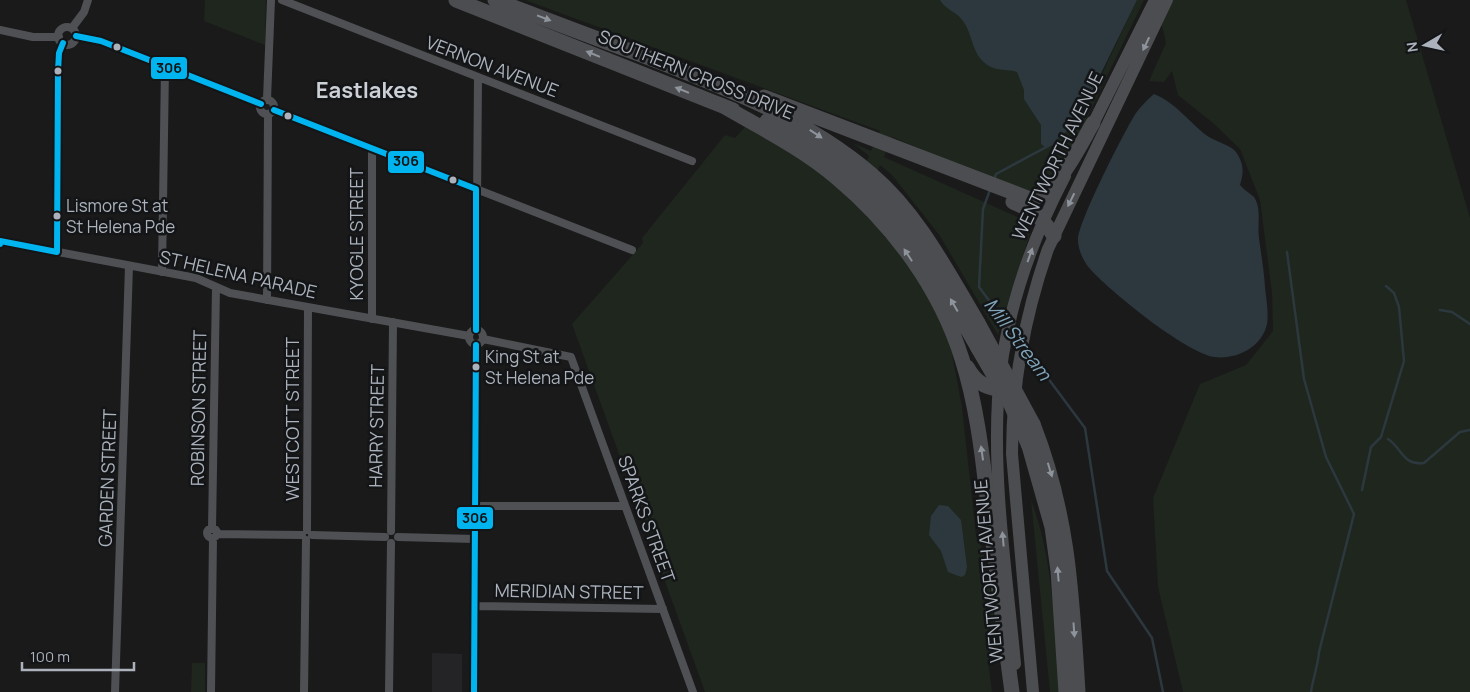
<svg xmlns="http://www.w3.org/2000/svg" width="1470" height="692" font-family="Manrope,sans-serif">
<rect width="100%" height="100%" fill="#1a1a1b"/>
<path fill="#242427" d="M432 653 462 654V692H432Z"/>
<path fill="#1e261e" d="M205 0H266L265 45 204 21Z
M525 0H961L1074 122 1100 78 1137 0H1144L1084 124 1047 189 1033 196 892 137 884 157 1033 224 998 335 940 236 892 175 880 165 863 207 903 257 932 304 950 343 962 407 976 535 985 556 998 643 988 661 992 692H705L572 324 643 243 642 238 725 135 735 138 745 127 803 160 851 197 869 156 853 143 871 151 880 131Z
M1156 0H1406L1470 218V692H1183L1158 587 1153 498 1200 384 1246 365 1273 331 1272 293 1260 200 1240 149 1213 123 1178 95 1172 71 1164 82 1149 81 1166 43Z
M1031 500C1054 560 1054 629 1060 692H1050Z
M192 663H205V692H191Z"/>
<path fill="#2c383e" d="M940 0H1137L1082 112 1066 132 1046 148 1041 144V125L1024 99V90L1017 72C1009 69 999 71 991 67 971 57 974 36 963 21 957 12 946 10 940 0Z
M1154 94C1175 102 1189 122 1206 135 1214 141 1231 145 1236 152 1244 164 1244 172 1240 185 1244 190 1250 193 1254 197 1262 209 1257 225 1259 238 1261 254 1264 270 1265 287 1266 298 1269 313 1267 324 1262 347 1237 360 1214 357 1185 352 1112 293 1091 270 1084 263 1078 250 1078 240 1077 224 1125 130 1136 113 1141 106 1147 100 1154 94Z
M939 505 948 506 961 520 967 567 965 575 961 577 948 572 941 551 929 535 931 516Z"/>
<g fill="none" stroke-linecap="round" stroke-linejoin="round">
<path stroke="#2c383e" stroke-width="2.5" d="M994 180 996 174 1052 144 1055 140
M990 190 983 209 979 287 1005 322
M1287 252 1304 379 1326 457 1354 514 1319 652C1318 666 1313 678 1311 692
M1440 310 1452 312 1470 324
M1012 330 1019 340
M1027 350 1085 428 1107 571 1152 638 1163 692
M1388 439C1402 448 1403 466 1424 463L1460 432 1470 430
M1362 490 1371 447 1381 437 1404 361 1399 307 1394 293 1386 286"/>
<path stroke="#4e5054" stroke-width="8" d="M282 0 692 161
M58 36a9 9 0 1 1 18 0a9 9 0 1 1-18 0Z
M72 28 84 12 88 0
M0 30 33 37H59
M76 36 101 41 261 104
M267 99 271 0
M260 107a7 7 0 1 1 14 0a7 7 0 1 1-14 0Z
M274 110 632 250
M0 241 196 278 230 293 469 336
M57 252 58 71 59 53 63 43
M162 272 165 67
M267 300 268 114
M372 319V148
M469 337a7 7 0 1 1 14 0a7 7 0 1 1-14 0Z
M476 330 478 77
M483 339 571 357 693 692
M475 506H625
M207 533a5 5 0 1 1 10 0a5 5 0 1 1-10 0Z
M212 529 216 287
M307 530 308 308
M391 531 393 322
M217 534 302 535
M312 535 385 537
M398 537 475 539
M475 606 663 609
M115 692 129 266
M211 692 213 538
M304 692 306 540
M389 692 391 543
M474 692 476 345"/>
<path stroke="#4c4d50" stroke-width="12" d="M1089 132 1155 0
M1015 664C1007 576 993 487 998 399 1003 321 1029 245 1065 176
M1033 692 1012 454C1012 385 1025 315 1048 249L1167 0"/>
<path stroke="#4c4d50" stroke-width="15" d="M456 0 733 110
M495 0C545 19 594 38 644 56 723 87 806 118 871 174 918 214 947 271 978 323
M764 97 1030 199C1054 200 1081 143 1093 123
M725 107C763 129 803 149 837 178 893 225 940 288 962 359 976 403 982 451 987 497 996 562 1003 627 1012 692
M767 121C880 173 919 245 978 348
M1013 202C1032 210 1043 218 1054 236
M967 367C975 381 983 387 999 389
M1033 424C1069 516 1072 595 1078 692
M1029 446 1052 527 1058 571 1066 692"/>
<path stroke="#4c4d50" stroke-width="15" d="M978 323 1033 424
M978 348 1011 405 1029 446"/>
<defs>
<path id="bus-1" d="M76 36 101 41 261 104
M274 110 476 189V330
M0 244V241L57 252 58 71 59 53 63 43
M474 692 476 345"/>
</defs>
<use href="#bus-1" stroke="#141517" stroke-width="10"/>
<use href="#bus-1" stroke="#00b5ef" stroke-width="6"/>
</g>
<defs><path id="oneway-solid" d="M-6-.8H1V-3.2L6.5 0L1 3.2V.8H-6Z" transform="scale(1.25)"/></defs>
<g fill="#8e949c">
<use href="#oneway-solid" transform="translate(544 18) rotate(21)"/>
<use href="#oneway-solid" transform="translate(1146 44) rotate(115)"/>
<use href="#oneway-solid" transform="translate(593 54) rotate(-158)"/>
<use href="#oneway-solid" transform="translate(682 90) rotate(-158)"/>
<use href="#oneway-solid" transform="translate(816 134) rotate(33)"/>
<use href="#oneway-solid" transform="translate(1071 200) rotate(116)"/>
<use href="#oneway-solid" transform="translate(908 255) rotate(-123)"/>
<use href="#oneway-solid" transform="translate(1030 255) rotate(-70)"/>
<use href="#oneway-solid" transform="translate(954 305) rotate(-120)"/>
<use href="#oneway-solid" transform="translate(982 453) rotate(-98)"/>
<use href="#oneway-solid" transform="translate(1050 470) rotate(73)"/>
<use href="#oneway-solid" transform="translate(1003 539) rotate(-95)"/>
<use href="#oneway-solid" transform="translate(1058 574) rotate(-95)"/>
<use href="#oneway-solid" transform="translate(1074 630) rotate(86)"/>
</g>
<g fill="#abb2bc" stroke="#141517" stroke-width="2">
<circle cx="117" cy="47" r="4.5"/>
<circle cx="58" cy="71" r="4.5"/>
<circle cx="288" cy="116" r="4.5"/>
<circle cx="453" cy="180" r="4.5"/>
<circle cx="57" cy="216" r="4.5"/>
<circle cx="476" cy="367" r="4.5"/>
</g>
<g text-anchor="middle" stroke-width="5" stroke-linejoin="round" paint-order="stroke">
<g font-size="17" fill="#abb2bc" stroke="#141517" text-anchor="start">
<text x="66" y="212">Lismore St at<tspan x="66" dy="21">St Helena Pde</tspan></text>
<text x="485" y="363">King St at<tspan x="485" dy="21">St Helena Pde</tspan></text>
</g>
<g font-size="18" fill="#abb2bc" stroke="#141517">
<text transform="translate(492 67) rotate(21)" y="6">VERNON AVENUE</text>
<text transform="translate(696 75) rotate(22)" y="6">SOUTHERN CROSS DRIVE</text>
<text transform="translate(1058 156) rotate(-64)" y="6">WENTWORTH AVENUE</text>
<text transform="translate(357 234) rotate(-90)" y="6">KYOGLE STREET</text>
<text transform="translate(238 275) rotate(13)" y="6">ST HELENA PARADE</text>
<text transform="translate(199 408) rotate(-89)" y="6">ROBINSON STREET</text>
<text transform="translate(293 419) rotate(-90)" y="6">WESTCOTT STREET</text>
<text transform="translate(377 426) rotate(-89)" y="6">HARRY STREET</text>
<text transform="translate(108 478) rotate(-88)" y="6">GARDEN STREET</text>
<text transform="translate(646 519) rotate(70)" y="6">SPARKS STREET</text>
<text transform="translate(989 571) rotate(-95)" y="6">WENTWORTH AVENUE</text>
<text transform="translate(569 592) rotate(1)" y="6">MERIDIAN STREET</text>
</g>
<g font-size="19" font-style="italic" fill="#80a5b9" stroke="#141517">
<text transform="translate(1018 339) rotate(53)" y="7">Mill Stream</text>
</g>
<g font-size="22" font-weight="bold" fill="#ccd1d8" stroke="#141517">
<text x="367" y="98">Eastlakes</text>
</g>
</g>
<g stroke="#141517" stroke-width="2">
<rect x="150" y="56" width="38" height="24" rx="5" fill="#00b5ef"/>
<rect x="387" y="150" width="38" height="24" rx="5" fill="#00b5ef"/>
<rect x="456" y="506" width="38" height="24" rx="5" fill="#00b5ef"/>
</g>
<g font-size="14" text-anchor="middle" font-weight="bold" fill="#111">
<text x="169" y="73">306</text>
<text x="406" y="166">306</text>
<text x="475" y="523">306</text>
</g>
<g transform="translate(1425 45) rotate(261)" stroke="#141517" stroke-width="4" paint-order="stroke">
<path d="M0-4L9 19L0 12L-9 19Z" fill="#abb2bc"/>
<text y="-8" font-size="14" font-weight="bold" text-anchor="middle" fill="#abb2bc">N</text>
</g>
<path d="M22 662v8h112v-8" fill="none" stroke="#abb2bc" stroke-width="2.5"/>
<text x="30" y="662" font-size="15" fill="#abb2bc" stroke="#141517" stroke-width="4" paint-order="stroke">100 m</text>
</svg>
